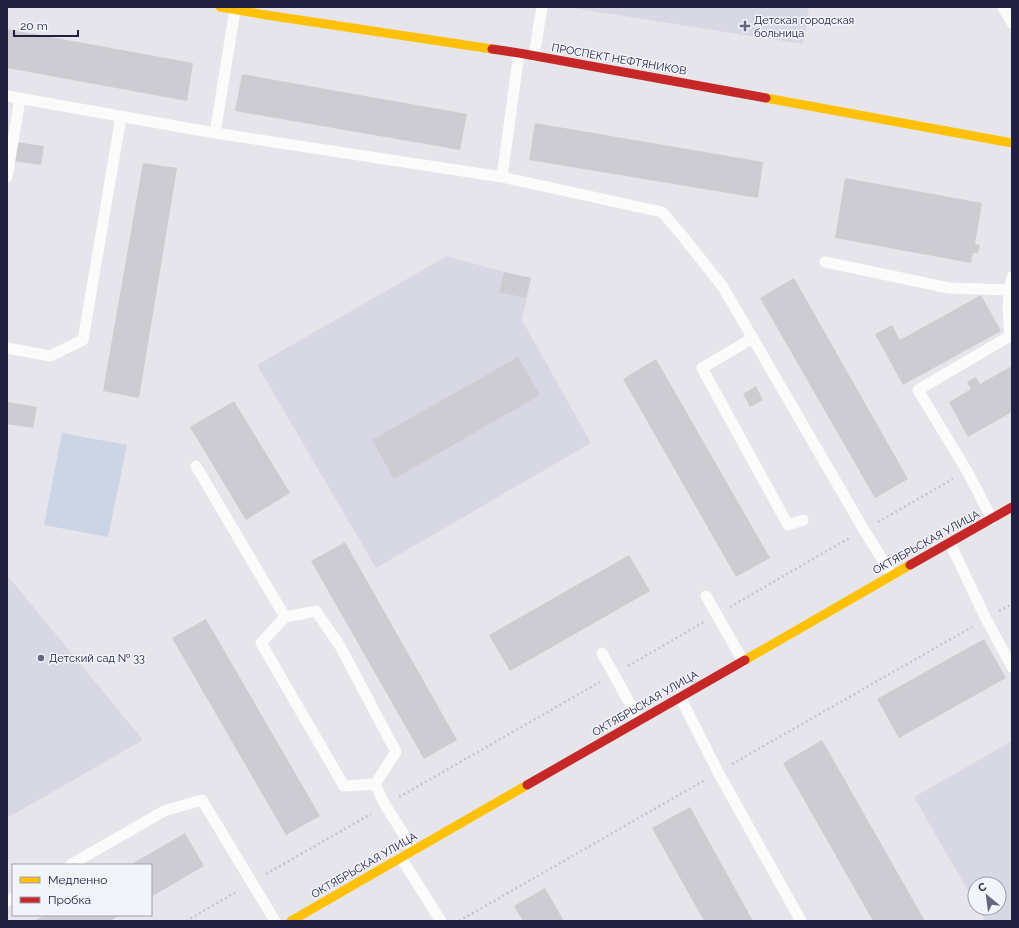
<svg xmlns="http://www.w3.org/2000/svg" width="1019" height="928" font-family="Raleway,sans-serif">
<rect width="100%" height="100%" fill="#e5e5eb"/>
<path fill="#d7d8e3" d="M566 7H809L803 44Z
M447 256 504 272 531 278 522 320 591 443 376 568 257 365Z
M7 575 143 740 7 818Z
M1012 741V921H985L978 908H999V884H975V903L914 797Z"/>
<path fill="#ccd5e6" d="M62 433 127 445 108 537 44 525Z"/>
<path fill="#ccccd2" d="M7 29 193 63 187 101 7 68Z
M242 74 467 114 460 150 235 111Z
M535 123 763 162 758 198 529 160Z
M16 142 44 146 41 165 13 161Z
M143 163 177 168 139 398 103 391Z
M845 178 982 203 975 244 980 245 978 253H973L971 263 835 238Z
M504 272 531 278 526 298 499 292Z
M794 278 908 479 875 498 760 298Z
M981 295 1001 331 903 385 875 334 892 325 900 340Z
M518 357 540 395 394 479 372 440Z
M656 359 770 558 736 577 623 379Z
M1012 366V412L968 437 949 402 971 389 967 382 976 377 980 384Z
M756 386 763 400 750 407 743 394Z
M234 401 290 493 246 520 190 427Z
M7 402 37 407 33 428 7 424Z
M345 542 457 740 424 759 311 561Z
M629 555 650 591 510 671 489 635Z
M206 619 320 816 286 835 172 638Z
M984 639 1006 678 899 738 877 699Z
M822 740 925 921H873L783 763Z
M690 807 753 921H704L652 828Z
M185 833 204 866 151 897V865H130Z
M545 888 564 921H523L514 906Z
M45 915H120L110 921H34Z"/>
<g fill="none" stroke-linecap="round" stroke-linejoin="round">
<path stroke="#c5c4ce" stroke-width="2.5" stroke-dasharray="2 3" stroke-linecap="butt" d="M878 522 953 479
M730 607 851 537
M999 611 1012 604
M628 666 704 622
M732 764 972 627
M399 797 600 682
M266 874 371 814
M186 921 238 891
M459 921 705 780"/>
<path stroke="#fbfbfc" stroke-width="11" d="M1003 7 1012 23
M534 56 542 7
M7 96 215 133 502 177 662 212 681 234 723 287 864 530 892 575
M215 133 235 10
M7 177 20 99
M502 177 519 53
M825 262 949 288 1009 290
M753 338 702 368 788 525 803 520
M7 348 50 356 83 340 121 117
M196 466 285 617 261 643 344 786 375 784 385 805 414 850
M992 519 967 471 918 390 1010 336 1008 309 1009 290 1012 277
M950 543 986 619 1012 667
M706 596 743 661
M285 617 316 611 340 646 396 752 375 784
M602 653 639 720
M680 697 718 772 801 921
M401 858 441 921
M70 865 164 811 202 800 275 921
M7 901 13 898"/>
<path stroke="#ffc107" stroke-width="9" d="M220 7 260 14 492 49
M766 98 1012 143
M745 660 910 565
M291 921 527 785"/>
<path stroke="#c62828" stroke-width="9" d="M492 49 519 53 766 98
M910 565 1012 507
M527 785 745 660"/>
</g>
<g fill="#66657c" stroke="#f3f4fa" stroke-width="1.5">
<path d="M743 20h4v4h4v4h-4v4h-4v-4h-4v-4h4z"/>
<circle cx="41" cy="658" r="4"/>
</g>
<g text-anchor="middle" stroke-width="3" stroke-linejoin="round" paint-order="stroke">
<g font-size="11" fill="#222041" stroke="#f3f4fa" text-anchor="start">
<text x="754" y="24">Детская городская<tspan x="754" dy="13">больница</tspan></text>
<text x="49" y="662">Детский сад № 33</text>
</g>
<g font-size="11" fill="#222041" stroke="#f3f4fa">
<text transform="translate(619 59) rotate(10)" y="4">ПРОСПЕКТ НЕФТЯНИКОВ</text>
<text transform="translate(926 542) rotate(-29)" y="4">ОКТЯБРЬСКАЯ УЛИЦА</text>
<text transform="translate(645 703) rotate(-30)" y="4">ОКТЯБРЬСКАЯ УЛИЦА</text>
<text transform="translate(364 865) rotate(-30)" y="4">ОКТЯБРЬСКАЯ УЛИЦА</text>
</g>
</g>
<rect width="1019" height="928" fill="none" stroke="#222041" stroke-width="16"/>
<rect x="12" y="864" width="140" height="52" fill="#f3f4fa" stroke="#9f9fb0"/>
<rect x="20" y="877" width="20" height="6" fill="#ffc107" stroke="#9f9fb0"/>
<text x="48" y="884" font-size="12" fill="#222041">Медленно</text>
<rect x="20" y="897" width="20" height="6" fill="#c62828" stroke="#9f9fb0"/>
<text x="48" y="904" font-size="12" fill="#222041">Пробка</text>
<g transform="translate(987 896) rotate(331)"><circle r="19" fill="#f3f4fa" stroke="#9f9fb0"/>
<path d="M0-3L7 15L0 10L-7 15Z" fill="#66657c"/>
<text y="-6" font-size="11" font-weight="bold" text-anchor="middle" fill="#222041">С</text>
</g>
<path d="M14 30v6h64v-6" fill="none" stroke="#222041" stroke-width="2"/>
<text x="20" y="30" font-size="12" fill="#222041" stroke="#f3f4fa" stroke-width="3" paint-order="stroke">20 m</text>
</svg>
